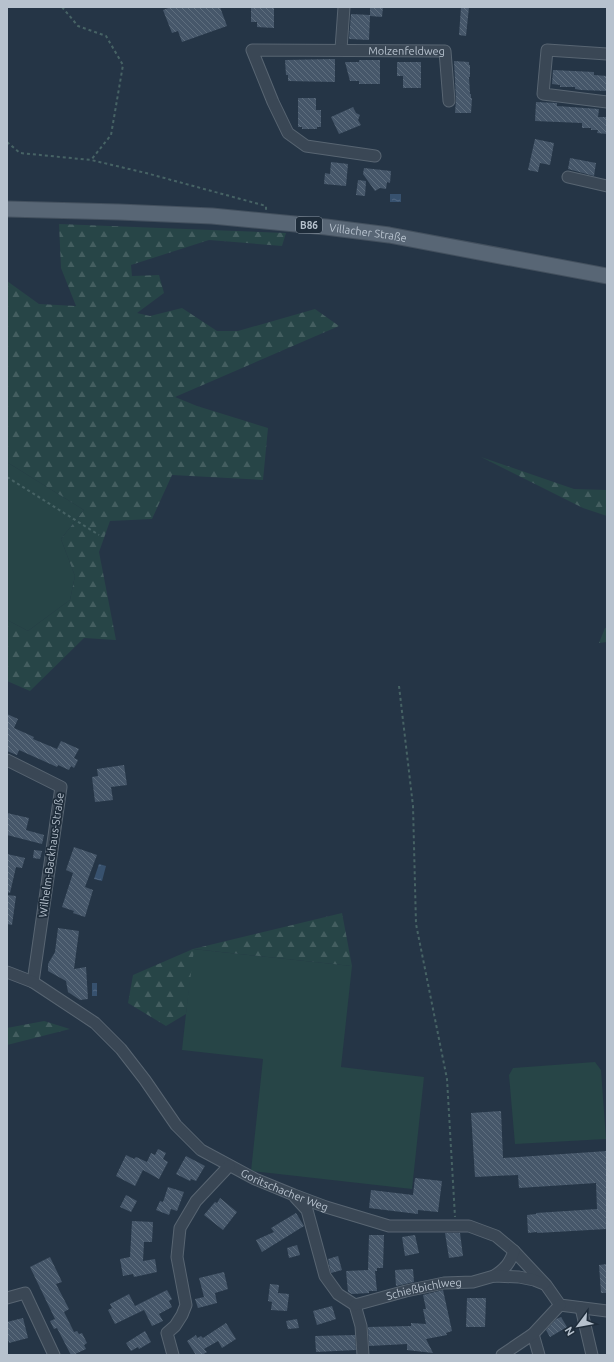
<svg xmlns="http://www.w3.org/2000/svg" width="614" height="1362" font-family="Ubuntu,sans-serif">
<defs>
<pattern id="forest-firs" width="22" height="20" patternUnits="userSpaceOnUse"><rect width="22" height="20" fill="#274547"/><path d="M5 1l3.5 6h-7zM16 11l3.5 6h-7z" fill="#445e60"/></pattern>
<pattern id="water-ripples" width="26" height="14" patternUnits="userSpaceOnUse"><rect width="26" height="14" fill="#37516e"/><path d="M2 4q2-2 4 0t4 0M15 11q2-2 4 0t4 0" fill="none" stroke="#526882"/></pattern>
<pattern id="building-back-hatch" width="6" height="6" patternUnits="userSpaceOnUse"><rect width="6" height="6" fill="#46576a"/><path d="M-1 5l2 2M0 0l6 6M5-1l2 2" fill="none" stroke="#5e6e7e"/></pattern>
</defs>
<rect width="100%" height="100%" fill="#253546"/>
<path fill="#274547" d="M7 462 84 510 61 539 75 576 70 600 28 631 7 620Z
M193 949 352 966 341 1067 424 1077 412 1189 251 1171 263 1059 182 1050Z
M595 1062 601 1070 606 1139 515 1144 509 1075 513 1068Z"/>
<path fill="url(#forest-firs)" d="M59 224 286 233 282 246 209 240 131 265 132 276 159 275 164 293 137 313 150 316 182 308 217 331H238L315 309 339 326 175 397 197 406 268 428 263 480 172 475 152 519 110 521 99 552 116 640 84 638 30 691 7 681V620L28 631 70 600 75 576 61 539 84 510 7 462V281L39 304 76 306 61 268Z
M481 457 574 489 607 490V516L583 508Z
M605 628H607V642L599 643Z
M342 913 352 966 194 949 186 1014 166 1026 128 1003 133 975 193 949Z
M44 1021 70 1029 7 1045V1028Z"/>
<path fill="url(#water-ripples)" d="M390 194H401V202H390Z
M99 864 106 866 102 881 94 879Z
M92 983H97V996H92Z"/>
<path fill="url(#building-back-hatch)" d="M171 7H220L227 26 182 42 178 31 172 33 163 10Z
M251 7H274V28L257 27V22H251Z
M370 7H383L382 17 370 16 369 40 349 39 351 14 370 15Z
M461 7H469L466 36 459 35Z
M335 59V82L288 81V75H286L285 60Z
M359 60H380V84H359V81H350L345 62H359Z
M454 61 469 62V65H470V77H469L470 94H471V98H472L471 113H455L456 100Z
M397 62H421V88H403V76H397Z
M553 70 594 72V75L607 76V91L581 90 575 89V87H560V85L552 84Z
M298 98H316V110H321V127H317V129H302V127H298Z
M536 102 557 103V106L599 109 598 117H607V134L597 133 598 130H591V128H582V123L535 121Z
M353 107 356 113 360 115 358 120 361 125 339 134 331 117Z
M535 139 554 143 550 165 540 163 538 172 528 170Z
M570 158 596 163 594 176 568 169Z
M331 162 348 164 346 186 324 184 325 173 330 174Z
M364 168 391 171 390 183 387 182 386 189 380 188 375 191 363 174Z
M358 180 366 181 365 196 356 195Z
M7 714 18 719 14 728 34 737 33 739 57 749 61 741 79 749 74 758 78 760 74 768 71 766 69 770 58 765 57 767 19 750 17 755 7 751Z
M124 765 127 785 111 787 113 800 95 802 92 777 98 776 97 769Z
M7 813 29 818 26 830 44 835 42 844 7 835Z
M74 847 97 855 85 887 93 890 85 917 73 913 74 911 62 907 73 873 66 870Z
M34 850 42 851 40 859 33 858Z
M7 854 25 858 22 868 16 867 10 893 7 892Z
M7 895 16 896 12 925 7 924Z
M58 928 79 931 74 969 86 967 88 999 80 1000 68 992 66 981 48 971V964L55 952Z
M501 1111 503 1158 607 1151V1229L537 1233V1232L528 1233 527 1215 536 1214V1213L597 1209 596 1183 519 1188 518 1175 475 1177 471 1113Z
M158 1149 166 1153 163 1159 168 1162 159 1179 143 1170 135 1186 116 1176 126 1155 134 1159 136 1157 147 1162 151 1153 155 1155Z
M186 1156 205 1166 196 1181 191 1179 190 1181 176 1174Z
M415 1178 442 1181 438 1212 418 1210V1214L369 1208 371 1190 413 1195Z
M168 1187 184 1192 177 1211 171 1209 169 1215 156 1210 160 1201 163 1202Z
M126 1195 137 1201 131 1212 120 1207Z
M220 1198 237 1212 223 1230 204 1215 215 1202 217 1203Z
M296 1213 304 1226 262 1252 256 1240 274 1232 271 1228Z
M132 1221 153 1222 152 1242H144L143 1261 155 1259 157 1272 134 1277 133 1274 123 1276 120 1259 130 1257Z
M445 1233H460L463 1256 449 1258Z
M369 1235H384L383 1268H377V1271H375L377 1291H369V1293L352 1294 348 1292 346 1271 368 1270Z
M415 1235 419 1253 405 1256 402 1237Z
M297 1245 300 1255 289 1258 287 1248Z
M338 1256 342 1270 331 1273 328 1259Z
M50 1257 62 1282 56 1284 69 1309 64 1312 74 1332 77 1331 79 1334 82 1333 87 1343 84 1345 86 1349 73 1355H71L57 1328 54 1329 50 1321 55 1319 30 1267Z
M607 1264V1293H601L599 1265Z
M413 1269 414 1282 396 1286 395 1270Z
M224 1272 228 1289 215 1293 217 1303 198 1308 195 1299 204 1297 199 1278Z
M270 1284 279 1285 278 1293 289 1294 287 1311 271 1310 272 1302 268 1301Z
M167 1290 172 1299 169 1301 172 1307 159 1314 163 1321 152 1326 144 1310 115 1324 108 1310 112 1308 110 1304 129 1294 135 1306Z
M443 1290 452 1331 446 1333 447 1335 426 1339 433 1353 407 1350V1344L369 1346 368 1327 411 1326V1323L426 1324 423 1309H426L423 1295Z
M467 1298H486L485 1327H466Z
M332 1306 336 1319 317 1325 313 1311Z
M561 1317 567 1327 550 1337 546 1330 556 1319Z
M23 1318 28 1338 9 1343 7 1335V1322Z
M297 1319 299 1328 288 1329 286 1321Z
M226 1323 236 1339 222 1348 218 1341 204 1349 207 1352 202 1355H196L187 1341 196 1335 197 1338 201 1336 203 1338Z
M145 1331 151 1342 139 1349 138 1347 131 1351 126 1343Z
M355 1335 356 1350 316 1352 315 1336Z"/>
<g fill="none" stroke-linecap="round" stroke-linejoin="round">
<defs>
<g id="minor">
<path d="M341 49 344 7"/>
<path d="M607 54 547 50 543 94 607 102"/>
<path id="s1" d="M375 156 306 146 288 133 273 102 252 50 445 51 449 101"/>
<path d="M568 177 607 186"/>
<path d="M7 760 61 787 33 982"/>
<path id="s2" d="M7 972 33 982 95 1023 121 1049 145 1080 176 1125 201 1150 255 1179 294 1195 326 1207 389 1226H469L496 1236 514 1251 546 1285 560 1305 607 1311"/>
<path d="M295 1197 307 1210 325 1276 338 1294 355 1305 361 1326 363 1355"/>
<path d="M494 1276C505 1269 510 1263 514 1251"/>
<path d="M7 1298 25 1293 54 1355"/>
<path id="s3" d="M355 1305 406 1291 444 1283 473 1282 494 1276 519 1277 534 1280 544 1284"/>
<path d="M581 1308 592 1355"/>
<path d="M533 1334 539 1355"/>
<path d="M173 1355 167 1333 175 1326 182 1315 186 1305 177 1257 180 1228 196 1201 229 1166"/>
<path d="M502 1355 533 1334 560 1305"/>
</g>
<g id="major">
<path id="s4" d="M7 209 119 212 212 216 326 227 389 235 607 276"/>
</g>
</defs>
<use href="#minor" stroke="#586572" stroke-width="13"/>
<use href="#major" stroke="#43505e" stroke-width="17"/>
<path stroke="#476365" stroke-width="2" stroke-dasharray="3 3" stroke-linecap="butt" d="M62 7 78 26 106 36 123 65 111 135 91 160
M7 142 20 153 91 160 146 173 266 206V210
M7 477 99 535
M399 686 413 806 416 924 447 1079 455 1217"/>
<use href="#minor" stroke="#3a4755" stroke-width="11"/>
<use href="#major" stroke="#586675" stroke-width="15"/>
</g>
<g text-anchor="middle" stroke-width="3.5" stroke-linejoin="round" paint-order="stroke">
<rect fill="#1e2c3a" stroke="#8995a2" stroke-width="1" x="296" y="217" width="26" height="16" rx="3"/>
<g font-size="10" font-weight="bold" fill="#b7c2ce">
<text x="309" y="229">B86</text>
</g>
<g font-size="11" fill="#b7c2ce" stroke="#1e2c3a">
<text dy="4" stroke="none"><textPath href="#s1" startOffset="337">Molzenfeldweg</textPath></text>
<text dy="4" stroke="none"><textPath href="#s4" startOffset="362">Villacher Straße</textPath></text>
<text transform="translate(51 855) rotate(-82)" y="4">Wilhelm-Backhaus-Straße</text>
<text dy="4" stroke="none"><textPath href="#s2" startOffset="361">Goritschacher Weg</textPath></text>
<text dy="4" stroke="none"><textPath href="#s3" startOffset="71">Schießbichlweg</textPath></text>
</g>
</g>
<rect width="614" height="1362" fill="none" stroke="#b7c2ce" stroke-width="16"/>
<g transform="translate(578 1326) rotate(238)" stroke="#1e2c3a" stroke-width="3" paint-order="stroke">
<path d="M0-3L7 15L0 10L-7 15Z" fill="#b7c2ce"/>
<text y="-6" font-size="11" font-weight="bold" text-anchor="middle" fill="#b7c2ce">N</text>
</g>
</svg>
